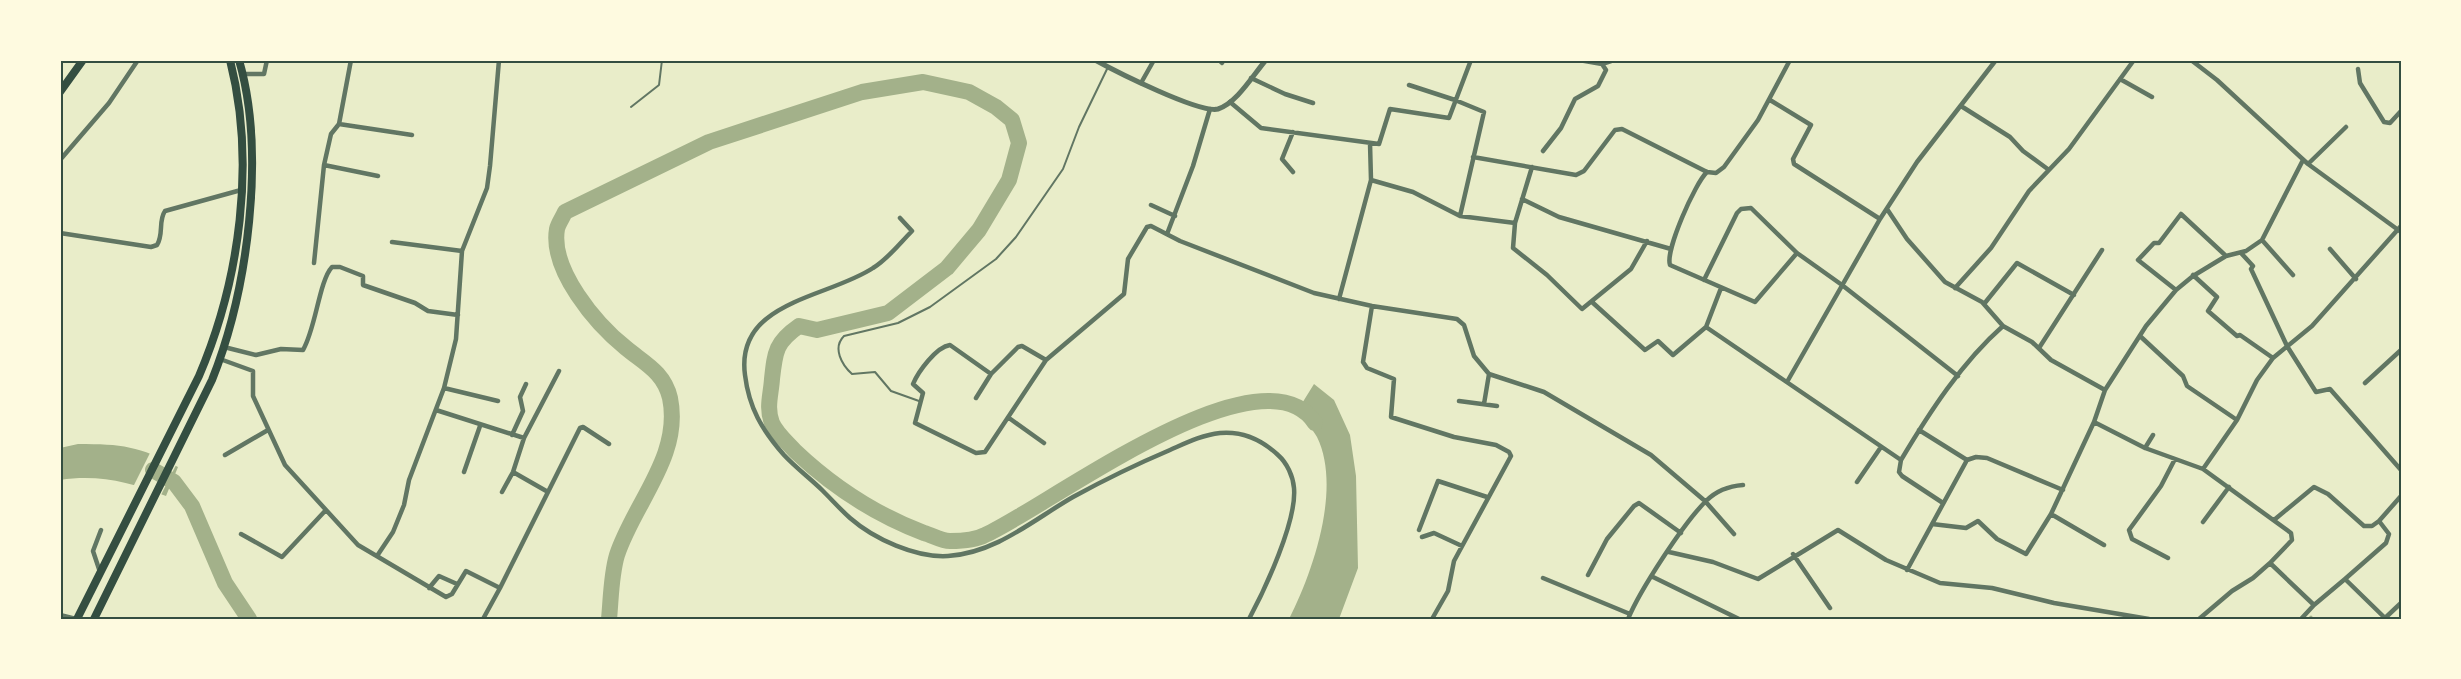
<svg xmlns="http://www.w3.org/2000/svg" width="2461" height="679" font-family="'Noto Sans',sans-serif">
<rect width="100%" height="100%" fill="#e9edc9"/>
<path fill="#a3b18a" d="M1314 384 1334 400 1350 435 1356 476 1358 568 1339 619H1289C1313 572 1342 488 1317 437 1312 428 1304 420 1296 413Z
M78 444C122 444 139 446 178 467L166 496C130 482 98 474 60 480V448Z"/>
<path fill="#e9edc9" d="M152 449 177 463 160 497 133 487Z"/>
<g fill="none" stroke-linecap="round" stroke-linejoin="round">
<path stroke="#a3b18a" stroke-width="3" d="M2309 619 2311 617"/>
<path stroke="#a3b18a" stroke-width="16" d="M153 470 174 482 192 506 225 583 249 619
M609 619C611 599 611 575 617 555 634 503 682 456 670 398 664 372 644 363 626 348 596 324 550 270 557 229 558 224 563 217 565 212L709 142 862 92 923 82 969 92 996 107 1012 120 1019 143 1009 180 979 230 947 268 888 313 817 330 799 326C776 342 775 351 772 379 771 395 766 407 772 423 777 434 787 442 795 451 833 487 874 514 924 533 932 535 941 541 950 541 960 541 976 540 985 535 1046 508 1262 342 1315 423"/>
<path stroke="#617663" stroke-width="2" d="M631 107 659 85 662 60
M919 401 891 391 875 372 852 374C842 365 832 348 844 336L898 323 930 307 996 259 1016 237 1063 169 1079 127 1108 67"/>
<path stroke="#617663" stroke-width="4.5" d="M1219 60 1222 63
M1579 60 1602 64 1614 60
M2191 60 2217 80 2308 164 2401 232
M2358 69 2360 83 2384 122 2390 123 2401 111
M243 74H264L267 60
M1251 78 1285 94 1313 103
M2120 79 2152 97
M1141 83 1154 60
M1409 85 1455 100 1484 112 1460 216
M1770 100 1811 125 1793 159 1794 164 1880 219
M1230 102 1261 128 1379 144 1390 109 1449 118 1471 60
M1961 106 2010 137 2023 151 2049 170
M339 124 412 135
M339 124 351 60
M1293 132 1282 159 1293 172
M1543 151 1561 128 1575 99 1598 86 1606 70 1602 64
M1473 157 1576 175 1584 171 1615 130 1622 129 1707 172 1716 173 1724 167 1758 120 1790 60
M60 160 109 103 138 60
M2308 164 2346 127
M324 165 331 134 339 124
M1707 172C1695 183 1665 251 1670 265L1755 302 1797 253
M1371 180 1413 192 1460 216 1515 223 1532 167
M1522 199 1559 217 1671 249
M1151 205 1175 216
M1887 209 1907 239 1945 282 1982 302 2003 326 2032 342 2051 360 2105 390 2094 422 2145 448 2203 469 2291 533 2292 540 2270 563 2314 605 2345 579
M900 218 912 231C900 243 888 259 873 268 828 298 735 301 745 375 749 408 762 430 784 455 796 468 811 479 823 491 832 500 841 510 850 518 874 539 916 558 948 556 996 553 1033 520 1073 497 1104 480 1137 464 1170 450 1186 443 1202 435 1220 433 1242 431 1262 440 1278 455 1287 463 1293 476 1294 488 1297 521 1265 589 1249 619
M1515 223 1513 248 1547 275 1582 309 1631 269 1647 241
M60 233 151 247 157 245C164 234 158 221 165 211L241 190
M1167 234 1193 166 1210 109
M2262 240 2293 275
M392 242 462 251
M2330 249 2356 279
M2241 253 2253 266 2251 269 2287 346 2316 392 2330 389 2401 470
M314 263 324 165 378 176
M2193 275 2217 297 2208 311 2237 336 2240 335 2273 358
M1704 280 1737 213 1741 209 1751 208 1797 253 1842 285 1958 376
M1721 288 1706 327 1901 460 1899 472 1902 476 1943 503
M1955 288 1991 248 2029 191 2069 149 2134 60
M2176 290 2138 260 2154 243H2159L2181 214 2226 256
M1339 299 1371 180 1370 143
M1592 302 1645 350 1658 341 1673 355 1706 327
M1984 304 2017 263 2074 295
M1372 306 1363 362 1367 368 1394 379 1391 417 1454 437 1496 445 1509 452 1511 456 1454 561 1448 591 1432 619
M2140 336 2183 376 2187 386 2237 420
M224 347 256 355 281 349 303 350C316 328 319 281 332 267H340L363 276V285L415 303 428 311 458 315
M2039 348 2102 250
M220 359 253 371V396L285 465 358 545 446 597 452 594 466 571 500 588 580 428 583 427 609 444
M991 374 950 345C936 347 918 372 913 384L923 393 915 423 976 453 985 452 1046 360 1124 294 1128 259 1147 227 1151 226 1180 241 1314 293 1372 306 1457 319 1464 325 1474 356 1489 374 1544 392 1651 455 1705 501 1734 534
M1787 382 1880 219 1917 162 1996 60
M2365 383 2401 350
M444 388 498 401
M2105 390 2146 326 2176 290 2193 276 2226 256 2246 251 2262 240 2303 160
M976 398 991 374 1018 347 1022 346 1046 360
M1459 401 1497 406
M1484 404 1489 374
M436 410 524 438 513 472 502 492
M1009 418 1044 443
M1919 430 1967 460 1976 457 1987 458 2063 490
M512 435 523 411 520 397 526 384
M524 438 559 371
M2145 448 2153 435
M225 455 268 430
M1901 460C1929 413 1962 362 2003 326
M2203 469 2237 420 2257 380 2273 358 2312 326 2401 226
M464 472 480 426
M513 472 548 492
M1857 482 1881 447
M2051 514 2104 545
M2274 520 2314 487 2328 494 2364 526H2372L2379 521
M2203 522 2229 487
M1932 524 1966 528 1978 521 1997 539 2026 554 2051 514 2094 422
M1419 530 1438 481 1487 497
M241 534 282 557 325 511
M1422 537 1434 533 1462 546
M1669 552 1713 562 1758 579 1838 530 1886 560 1940 583 1992 588 2054 603 2149 619
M1793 554 1830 608
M377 556 393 532 404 505 409 480 444 388 456 339 462 251 487 188 490 166 499 60
M2168 558 2132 539 2129 530 2161 486 2175 459
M1907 570 1967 460
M100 572 93 551 101 530
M1588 575 1607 539 1634 506 1639 503 1681 533
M1653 577 1739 619
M1543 578 1630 614
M429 588 439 576 457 584
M60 615 76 619
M2385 618 2345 579 2386 543 2389 534 2379 521 2401 496
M483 619 500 588
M1628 619C1640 590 1683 524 1706 501 1716 491 1729 486 1743 485
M2199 619 2232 591 2253 578 2270 563
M2301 619 2314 605
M2384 619 2401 603"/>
<path stroke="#617663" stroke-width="5" d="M1095 60C1115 71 1200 114 1218 109 1237 103 1253 75 1266 60"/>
<path stroke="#344e41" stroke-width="8" d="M77 619 199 376C240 280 256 162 230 60
M94 619 212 380C248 290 266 153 239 60"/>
<path stroke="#344e41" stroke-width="8" d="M60 92 83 60"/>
</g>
<rect width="2461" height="679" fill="none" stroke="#fefae0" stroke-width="123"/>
<rect x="62" y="62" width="2338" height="556" fill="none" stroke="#344e41" stroke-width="2"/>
</svg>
